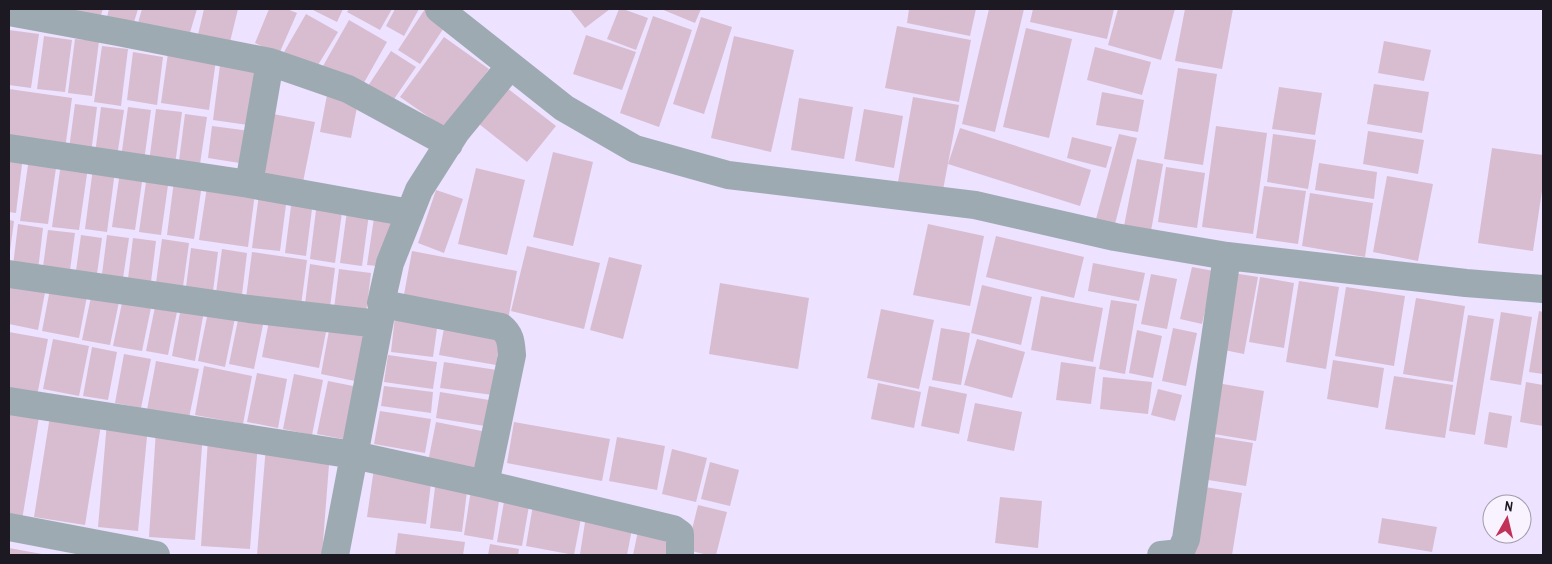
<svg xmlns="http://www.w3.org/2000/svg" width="1552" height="564" font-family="'Archivo Narrow',sans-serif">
<rect width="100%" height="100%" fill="#ede2ff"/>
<path fill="#d8bdd0" d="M66 9H103L97 26Z
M109 9H138L131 32 105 25Z
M142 9H197L189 36 138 23Z
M204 9H238L229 46 197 39Z
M269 9H287L297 13 279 54 255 43Z
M311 9H343L337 22Z
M349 9H392L380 30 347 12Z
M395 9H419L404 36 386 26Z
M425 9H432L449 20 420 64 398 50Z
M570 9H610L585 28Z
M619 9H623L648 18 636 50 607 39Z
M661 9H701L695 23Z
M909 9H976L970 36 907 23Z
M989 9H1024L995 132 962 124Z
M1033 9H1114L1107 39 1030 22Z
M1118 9H1175L1161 60 1108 45Z
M1185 9H1233L1222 69 1175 61Z
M306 14 338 32 315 70 284 52Z
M653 16 692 30 659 127 620 113Z
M701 17 732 27 704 114 673 104Z
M349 20 387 42 361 88 323 66Z
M897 26 971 40 959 102 885 88Z
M1026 28 1072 39 1049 138 1003 127Z
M9 30 39 34 31 88 9 85Z
M586 35 636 52 622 90 573 74Z
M44 36 72 40 65 92 37 89Z
M734 36 794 50 771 152 711 138Z
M444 37 489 69 446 129 400 97Z
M75 39 99 41 92 96 68 93Z
M1384 41 1431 50 1424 81 1378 73Z
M102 46 128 49 121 106 94 102Z
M1095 47 1151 62 1142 95 1087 80Z
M391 51 416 67 392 102 368 86Z
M133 52 163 57 157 105 127 100Z
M168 53 216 60 209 110 161 103Z
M220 65 262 70 255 126 213 120Z
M1178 68 1217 74 1203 165 1164 159Z
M1374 84 1429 92 1422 133 1367 124Z
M1279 87 1322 93 1315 135 1272 129Z
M507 88 556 126 527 162 479 124Z
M9 89 72 98 65 149 9 142Z
M1102 92 1144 100 1138 132 1096 125Z
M327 95 358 102 351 138 320 132Z
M913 97 959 105 943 190 898 182Z
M799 98 853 107 844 159 791 150Z
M75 104 97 107 91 153 69 149Z
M101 107 124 110 117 157 95 154Z
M128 107 151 110 144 161 121 158Z
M156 109 182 112 175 165 149 162Z
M864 109 903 116 894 168 855 161Z
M185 114 207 117 200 164 179 161Z
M273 114 315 122 303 182 262 174Z
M212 126 250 131 246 164 208 158Z
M1216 126 1267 133 1253 234 1202 227Z
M960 128 1091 170 1080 206 948 164Z
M1368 131 1424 140 1418 174 1363 164Z
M1119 134 1137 138 1115 224 1096 219Z
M1273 134 1316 140 1308 189 1267 182Z
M1072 137 1112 147 1106 168 1067 158Z
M1492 148 1543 155V184L1533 251 1478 243Z
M553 152 593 162 573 246 533 237Z
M9 154 23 156 16 213 9 212Z
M29 158 57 161 48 224 20 221Z
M1137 159 1163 164 1151 231 1124 226Z
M61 163 88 167 79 230 52 227Z
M1319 163 1377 172 1374 199 1315 190Z
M1166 167 1205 173 1197 228 1158 222Z
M93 168 115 171 107 232 85 229Z
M476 168 525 180 507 255 458 244Z
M120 172 143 175 135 230 112 227Z
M147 175 169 178 161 235 139 232Z
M1387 176 1433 184 1418 261 1373 252Z
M174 181 202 184 194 239 167 235Z
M1264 186 1306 191 1298 244 1256 238Z
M207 187 255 193 248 247 199 240Z
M436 190 463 199 444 253 418 243Z
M1310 193 1373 203 1365 257 1302 246Z
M259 194 287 197 280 251 252 248Z
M292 198 313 201 306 256 285 253Z
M317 202 343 205 335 263 310 259Z
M347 211 369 214 362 266 340 263Z
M374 218 392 220 386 267 367 265Z
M9 220 14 221 10 251 9 250Z
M18 224 43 228 38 270 13 266Z
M928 224 984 236 970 306 913 295Z
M48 230 75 233 69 278 42 274Z
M81 235 102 238 96 281 75 278Z
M107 235 129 238 122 285 101 282Z
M996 236 1084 257 1074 298 986 277Z
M133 238 156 241 150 290 127 287Z
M162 239 189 243 182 294 155 290Z
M527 246 600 263 584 329 511 311Z
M191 248 218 252 212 299 185 295Z
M222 249 247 253 241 303 215 300Z
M412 251 517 271 508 320 403 300Z
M252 252 307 260 300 313 245 306Z
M609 257 642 265 623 339 590 330Z
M1093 263 1145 273 1139 301 1088 291Z
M310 264 335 268 329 315 304 312Z
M1192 267 1214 271 1202 324 1180 319Z
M339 269 371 273 365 321 333 317Z
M1233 273 1258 277 1244 354 1219 349Z
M1151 274 1177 279 1167 329 1141 324Z
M1260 277 1294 283 1284 348 1249 342Z
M9 279 46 287 38 330 9 324Z
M1299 281 1339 287 1326 369 1286 362Z
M720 283 809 298 798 369 709 354Z
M51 284 88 291 79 338 42 331Z
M982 285 1032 297 1021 345 971 333Z
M1346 287 1405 296 1394 366 1335 356Z
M92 292 120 297 110 345 82 340Z
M1041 296 1103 308 1093 362 1031 350Z
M123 298 152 303 142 351 113 346Z
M1416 298 1465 306 1453 382 1403 374Z
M1111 300 1137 304 1125 374 1099 369Z
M156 302 178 307 168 355 146 351Z
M181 307 204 311 195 361 172 356Z
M881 309 934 320 919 389 867 378Z
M1539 311 1543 312V374L1529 372Z
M208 312 235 318 225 367 198 361Z
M1501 312 1532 317 1521 385 1490 380Z
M239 315 264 320 254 369 229 364Z
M1468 315 1494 319 1475 435 1449 431Z
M395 316 438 321 433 357 391 352Z
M269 321 326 332 319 368 262 357Z
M445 323 501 333 496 365 439 355Z
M330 325 364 332 355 381 321 374Z
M941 328 970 333 961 385 932 380Z
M1173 328 1197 333 1186 386 1162 381Z
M1137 330 1162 336 1153 378 1129 373Z
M9 332 48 339 37 396 9 391Z
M53 339 89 346 79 396 43 389Z
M977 339 1025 352 1012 398 964 385Z
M92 347 117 352 108 400 83 396Z
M124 354 151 359 141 408 115 403Z
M388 355 437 362 433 389 384 382Z
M1333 360 1384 368 1378 408 1327 399Z
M156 361 199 369 189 418 147 410Z
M444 362 497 370 493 395 440 388Z
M1061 362 1096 367 1091 404 1056 400Z
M204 366 252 376 243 424 195 415Z
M257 373 287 379 278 428 247 422Z
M294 374 323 380 312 435 283 429Z
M1394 376 1453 385 1445 438 1385 429Z
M1103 377 1152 382 1148 414 1100 409Z
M328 381 358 387 348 440 317 434Z
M1526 382 1543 385V426L1520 422Z
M878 383 921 392 914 428 871 419Z
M1217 383 1264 391 1256 441 1208 433Z
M384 386 433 392 431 413 381 406Z
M929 386 967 394 959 434 921 426Z
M1158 389 1182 395 1175 421 1151 415Z
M440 392 495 401 491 427 436 418Z
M975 403 1022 412 1014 451 967 441Z
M380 411 431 419 425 453 374 444Z
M9 412 39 417 22 520 9 518Z
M1489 412 1512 416 1507 448 1484 444Z
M50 416 101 425 85 525 34 517Z
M107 422 148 426 138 531 98 527Z
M436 422 487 432 480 471 428 462Z
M514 422 610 439 602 481 507 463Z
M156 430 203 433 195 540 149 537Z
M1209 436 1253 443 1246 486 1202 479Z
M617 437 665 446 657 490 609 481Z
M208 439 258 442 250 549 201 546Z
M266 446 330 452 322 555H257Z
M672 449 707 458 696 502 662 494Z
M710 462 739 470 730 506 701 499Z
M374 468 432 475 426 524 367 517Z
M436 479 468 483 462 532 430 528Z
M1205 487 1242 493 1232 555H1193Z
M471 490 500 495 493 540 464 535Z
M505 496 530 500 522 546 497 542Z
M1000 497 1042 501 1038 548 995 543Z
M533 505 582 513 574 555 526 546Z
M698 505 727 512 716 555H708L687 550Z
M586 516 633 524 627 555 580 554Z
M1382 518 1437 527 1432 552 1378 543Z
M639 526 678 533 674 555H633Z
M398 533 465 542 463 555H395Z
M490 544 519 549 518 555H488Z
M9 548 42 554V555H9Z"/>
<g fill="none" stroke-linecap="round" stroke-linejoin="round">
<path stroke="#9eaab2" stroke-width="28" d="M439 9 564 108 635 149 728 175 975 205 1115 237 1227 256 1466 283 1543 289
M9 12 118 32 270 62 249 184 9 148
M270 62 348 89 449 144
M249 184 410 213
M9 274 249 309 379 324
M383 304 501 327C511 335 511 343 512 355L485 484
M9 401 354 455 485 484 673 529 680 534V555
M9 527 156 555
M335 555 383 304 381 303 390 263 419 190 456 132 510 66
M1161 555 1180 553 1186 539 1227 256"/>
</g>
<rect width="1552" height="564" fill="none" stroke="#1d1922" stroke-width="20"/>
<g transform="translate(1507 519) rotate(8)"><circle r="24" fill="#f8f3ff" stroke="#a09ca7"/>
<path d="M0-4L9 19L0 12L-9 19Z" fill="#c13258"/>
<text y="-8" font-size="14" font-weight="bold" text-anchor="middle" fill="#1d1922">N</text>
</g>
</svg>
